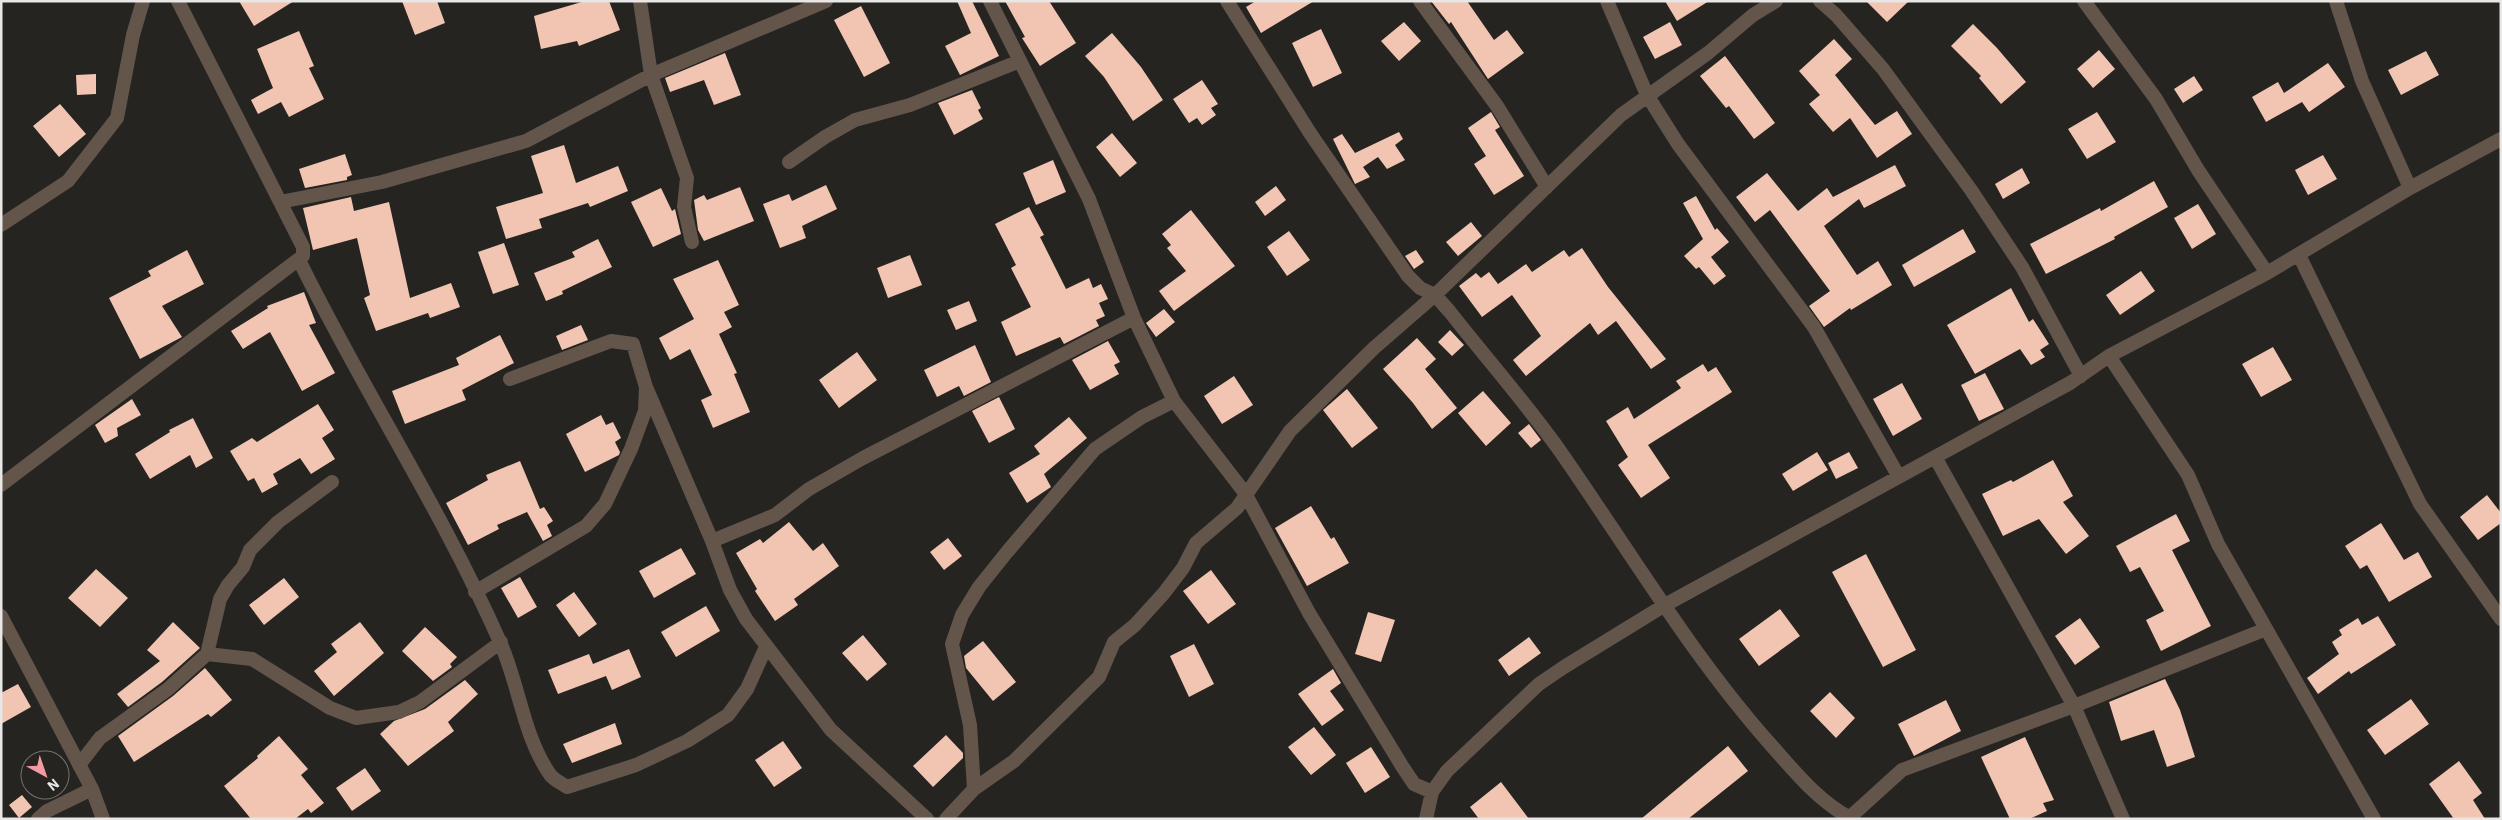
<svg xmlns="http://www.w3.org/2000/svg" width="2502" height="820" font-family="'IBM Plex Sans',sans-serif">
<rect width="100%" height="100%" fill="#252421"/>
<path fill="#f1c5b1" d="M239 1H294L254 26Z
M402 1H437L445 23 415 35Z
M585 1H609L620 30 579 46 577 41 541 49 534 16Z
M957 1H972L999 56 960 75 945 46 971 33Z
M1005 1H1049L1076 43 1040 66 1022 38 1025 37Z
M1256 1H1314L1261 33 1246 7Z
M1431 1H1467L1494 40 1507 30 1524 53 1488 79 1451 22 1449 24Z
M1665 1H1709L1677 21Z
M1866 1H1909L1887 22Z
M861 6 890 63 864 77 834 20Z
M1404 22 1421 41 1399 61 1381 41Z
M1670 22 1682 45 1655 59 1643 37Z
M1973 24 1997 48 2026 82 2001 104 1979 78 1981 76 1951 46Z
M1321 29 1342 73 1313 87 1292 43Z
M299 31 314 66 309 68 324 99 289 117 281 102 258 114 251 100 273 88 257 49Z
M1112 33 1141 67 1163 100 1133 121 1104 77 1085 56Z
M1834 39 1852 59 1835 75 1875 125 1897 111 1912 134 1877 158 1850 118 1833 132 1809 104 1820 95 1799 71Z
M2099 50 2115 69 2093 88 2077 69Z
M2426 51 2439 75 2401 95 2388 70Z
M725 53 741 95 714 105 704 80 670 92 665 78Z
M1725 56 1775 123 1754 139 1729 106 1726 108 1700 76Z
M2328 63 2345 87 2309 112 2302 102 2266 122 2252 97 2278 82 2284 93Z
M96 74V94L77 95 76 75Z
M2194 76 2203 90 2183 103 2174 89Z
M1202 80 1218 104 1211 108 1216 115 1202 125 1197 118 1189 123 1173 99Z
M972 90 981 108 978 110 983 119 954 135 938 103Z
M60 104 86 134 59 157 33 126Z
M1491 112 1500 127 1495 130 1524 176 1494 195 1474 164 1486 156 1468 128Z
M2097 112 2116 142 2087 159 2068 129Z
M1399 132 1403 139 1395 145 1405 160 1387 169 1378 157 1363 167 1370 177 1355 184 1333 139 1342 134 1355 153Z
M1112 133 1137 163 1120 177 1096 147Z
M564 145 576 183 618 166 628 191 590 207 588 203 539 219 542 228 506 239 496 207 543 193 531 156Z
M345 154 352 175 347 177V180L305 188 299 169Z
M2323 155 2337 179 2308 195 2295 170Z
M1053 160 1066 192 1036 205 1023 173Z
M1895 165 1906 186 1864 208 1859 199 1824 226 1857 275 1878 261 1892 285 1851 310 1850 308 1824 327 1809 306 1830 291 1770 210 1755 222 1736 197 1767 173 1798 211 1827 188 1833 197Z
M2022 168 2030 183 2003 199 1995 184Z
M2154 181 2168 207 2114 237 2115 239 2046 274 2030 244 2100 208 2101 211Z
M826 185 837 209 802 226 806 238 780 248 763 204 789 194 792 201Z
M1276 186 1286 200 1265 216 1255 202Z
M740 187 754 221 704 241 698 230 694 200 704 195 707 200Z
M661 188 672 211 675 209 681 234 653 247 631 202Z
M1696 196 1715 230 1717 228 1729 242 1711 257 1726 276 1714 285 1699 267 1696 269 1684 256 1703 239 1683 203Z
M351 197 354 211 389 202 410 298 451 283 460 307 430 318 428 313 376 331 364 298 370 295 357 238 313 250 303 208Z
M2198 204 2216 234 2192 249 2174 218Z
M1029 207 1044 235 1040 237 1066 289 1089 278 1093 288 1101 284 1108 299 1099 303 1105 316 1096 320 1099 326 1064 344 1060 337 1016 356 1001 322 1031 307 1011 268 1016 265 995 224Z
M1191 210 1235 266 1174 311 1159 291 1186 271 1167 248 1171 245 1162 234Z
M1471 222 1482 236 1458 256 1446 242Z
M1963 229 1976 252 1914 287 1902 265Z
M1289 231 1310 260 1287 276 1267 247Z
M598 239 612 267 562 291 563 294 546 301 534 273 575 257 572 252Z
M504 243 519 285 493 294 478 252Z
M1582 248 1608 287 1666 359 1651 369 1616 321 1598 335 1590 323 1526 376 1513 360 1541 336 1512 295 1482 317 1459 286 1476 273 1481 278 1489 272 1498 284 1526 264 1532 272 1564 250 1569 257Z
M187 250 204 284 162 306 182 337 140 359 109 298 151 276 148 271Z
M1416 250 1424 262 1414 269 1405 256Z
M910 255 922 285 888 298 877 268Z
M718 260 739 305 724 312 732 327 719 334 737 373 734 374 750 412 713 428 701 400 712 395 690 349 670 360 659 338 694 319 673 279Z
M2141 271 2155 291 2120 315 2106 295Z
M2011 288 2029 322 2033 319 2049 344 2040 350 2045 357 2031 365 2020 349 1975 374 1947 325Z
M304 292 316 323 309 325 335 373 302 391 270 332 243 349 231 331 268 308 267 306Z
M969 301 977 321 956 330 947 310Z
M1164 309 1175 322 1156 337 1146 323Z
M581 325 588 340 562 350 556 336Z
M1450 330 1464 345 1452 356 1438 342Z
M500 335 514 363 462 390 466 400 405 424 392 391 459 365 456 358Z
M1417 338 1436 359 1425 369 1457 408 1432 429 1413 403 1383 369Z
M1108 341 1120 362 1114 365 1119 374 1090 390 1072 360Z
M975 345 991 382 964 396 959 386 937 397 924 370Z
M2273 347 2292 380 2261 397 2242 364Z
M857 352 877 380 839 408 819 380Z
M1703 364 1708 372 1716 367 1732 392 1648 445 1670 478 1641 498 1618 465 1628 457 1606 421 1628 407 1634 419 1681 388 1676 381Z
M1985 373 2004 409 1979 421 1961 385Z
M1234 376 1253 405 1222 424 1204 396Z
M1902 383 1922 419 1893 436 1873 399Z
M1347 389 1378 428 1352 448 1323 410Z
M1483 391 1511 423 1486 446 1458 413Z
M999 397 1015 429 989 443 972 411Z
M132 399 141 415 117 428 118 436 105 443 95 425Z
M318 404 334 430 322 438 335 459 311 474 300 458 273 474 278 484 262 493 254 478 248 481 230 451 252 438 257 442Z
M601 415 606 425 613 422 621 438 615 442 620 452 619 455 585 472 566 434Z
M1069 417 1087 438 1044 474 1051 487 1027 503 1009 473 1040 454 1034 446Z
M193 418 213 458 196 468 190 455 150 479 135 454 170 432 169 430Z
M1529 424 1541 440 1531 448 1518 433Z
M1817 452 1828 470 1793 491 1782 474Z
M1849 452 1858 468 1836 479 1828 463Z
M2053 460 2073 496 2063 502 2089 536 2066 554 2039 519 2003 536 1982 494 2011 480 2013 482Z
M520 461 540 509 544 507 553 521 547 525 552 536 543 541 527 512 497 525 499 529 468 545 446 503 488 480 486 475Z
M2487 495 2501 513V523L2478 540 2460 517Z
M1311 506 1331 539 1334 537 1349 563 1307 586 1275 528Z
M2176 514 2190 541 2172 550 2211 626 2161 651 2146 620 2164 611 2140 567 2130 572 2116 546Z
M789 522 813 551 823 543 839 566 794 599 798 605 775 621 755 591 757 589 736 553 760 539 763 543Z
M2381 523 2404 560 2418 552 2432 577 2389 602 2367 565 2360 569 2345 546Z
M948 538 962 556 944 570 930 552Z
M681 548 696 574 654 598 639 571Z
M1866 554 1916 650 1883 667 1832 572Z
M96 569 128 598 100 627 68 598Z
M1211 570 1236 604 1208 624 1183 591Z
M520 577 537 607 518 618 501 588Z
M284 578 299 597 264 625 249 605Z
M574 592 597 624 579 637 556 605Z
M706 606 720 631 676 657 661 632Z
M1780 609 1800 636 1759 666 1739 639Z
M1368 612 1395 620 1381 662 1355 654Z
M2378 616 2396 645 2351 674 2349 671 2318 694 2307 678 2339 654 2332 642 2342 635 2339 630 2358 618 2362 625Z
M2080 618 2100 647 2075 665 2055 636Z
M173 622 200 648 162 682 128 707 117 694 160 661 147 650Z
M360 622 384 653 334 696 314 671 337 652 331 644Z
M425 627 457 657 450 664 452 667 433 681 402 651Z
M863 635 887 664 867 681 842 653Z
M1529 637 1541 653 1509 676 1498 660Z
M983 641 1016 682 993 701 966 668 964 656Z
M1194 644 1214 684 1189 697 1170 656Z
M629 649 641 677 612 690 606 676 558 694 548 670 589 654 593 664Z
M205 668 232 700 211 717 208 714 134 762 118 736 173 696Z
M1333 669 1341 683 1330 691 1344 710 1322 726 1298 694Z
M2165 679 2180 710 2195 757 2167 767 2154 730 2121 741 2109 702Z
M465 680 478 694 448 722 454 731 408 766 380 734 394 721 425 709Z
M18 684 31 707 1 724V693Z
M1830 692 1855 718 1836 738 1810 711Z
M2411 699 2429 724 2385 755 2367 730Z
M1946 700 1961 731 1914 756 1898 724Z
M615 723 622 744 572 763 563 744Z
M1314 727 1336 755 1311 775 1288 747Z
M946 735 963 753V758L933 787 913 766Z
M279 736 308 769 301 775 324 803 311 813 308 809 295 819H251L224 786 258 758 257 756Z
M2025 737 2054 800 2043 803 2047 811 2029 819H2010L1981 757Z
M783 741 802 768 774 787 755 760Z
M1728 746 1748 771 1688 819H1641Z
M1371 747 1390 777 1365 793 1346 763Z
M2459 761 2482 793 2473 800 2485 819H2454L2429 784Z
M365 768 381 791 352 811 336 788Z
M1501 782 1529 819H1479L1470 807Z
M22 795 32 807 19 818 9 805Z"/>
<g fill="none" stroke-linecap="round" stroke-linejoin="round">
<path stroke="#64554b" stroke-width="14" d="M640 1 651 75 687 178 684 207 692 242
M1227 1 1310 133 1408 276 1420 288 1435 295 1450 312C1486 358 1526 403 1560 451 1629 550 1691 655 1771 745 1796 773 1818 801 1852 819
M1420 1 1497 106 1547 187
M1607 1 1647 95 1678 144 1814 327 1899 477
M1820 1 1836 15 1883 69 1971 190 2022 267 2081 376
M2084 1 2156 99 2198 170 2267 273
M2336 1 2362 81 2410 188
M789 162 825 137 855 120 910 105 1020 61
M280 202 382 182 526 141 651 75 826 1
M1 225 68 181 117 118 133 35 143 1
M2299 255 2420 504 2501 619
M299 260C362 389 442 510 500 642 519 684 523 735 549 773 552 779 561 783 567 787L636 765 687 741 728 715 747 689 766 647
M2109 356 2188 475 2218 544 2374 819
M646 387 712 541 730 590 746 619 831 730 927 819
M1174 401 1245 493 1309 613 1402 766 1414 784 1432 792
M1935 457 2074 706 2123 819
M332 482 278 522 250 550 243 567 228 585 220 599 207 654 252 659 330 708 356 718 399 712 420 702 501 642
M1 485 303 256V247L178 1
M712 541 775 515 809 489 863 458 1134 318
M475 592 586 526 605 504 631 449 645 411 646 387 633 344 611 341 510 379
M1 616 92 789 103 819
M79 765 100 738 168 689 207 654
M974 789 1014 761 1099 677 1114 642 1135 625 1164 593 1183 568 1196 543 1237 508 1290 431 1374 348 1435 295 1621 115 1708 53 1753 15 1776 1
M38 819 47 811 92 789
M946 819 974 789 970 725 952 644 962 615 979 587 1007 552 1095 449 1142 417 1174 401 1134 318 1089 199 990 1
M1426 819 1432 792 1447 771 1539 684 1564 667 1665 605 2070 383 2109 356 2267 273 2410 188 2501 139
M1848 819 1902 770 2074 706 2266 629"/>
</g>
<rect width="2502" height="820" fill="none" stroke="#e8e7e5" stroke-width="5"/>
<g transform="translate(45 775) rotate(140)"><circle r="24" fill="#252421" stroke="#73726f"/>
<path d="M0-4L9 19L0 12L-9 19Z" fill="#f49aa3"/>
<text y="-8" font-size="14" font-weight="bold" text-anchor="middle" fill="#e8e7e5">N</text>
</g>
</svg>
